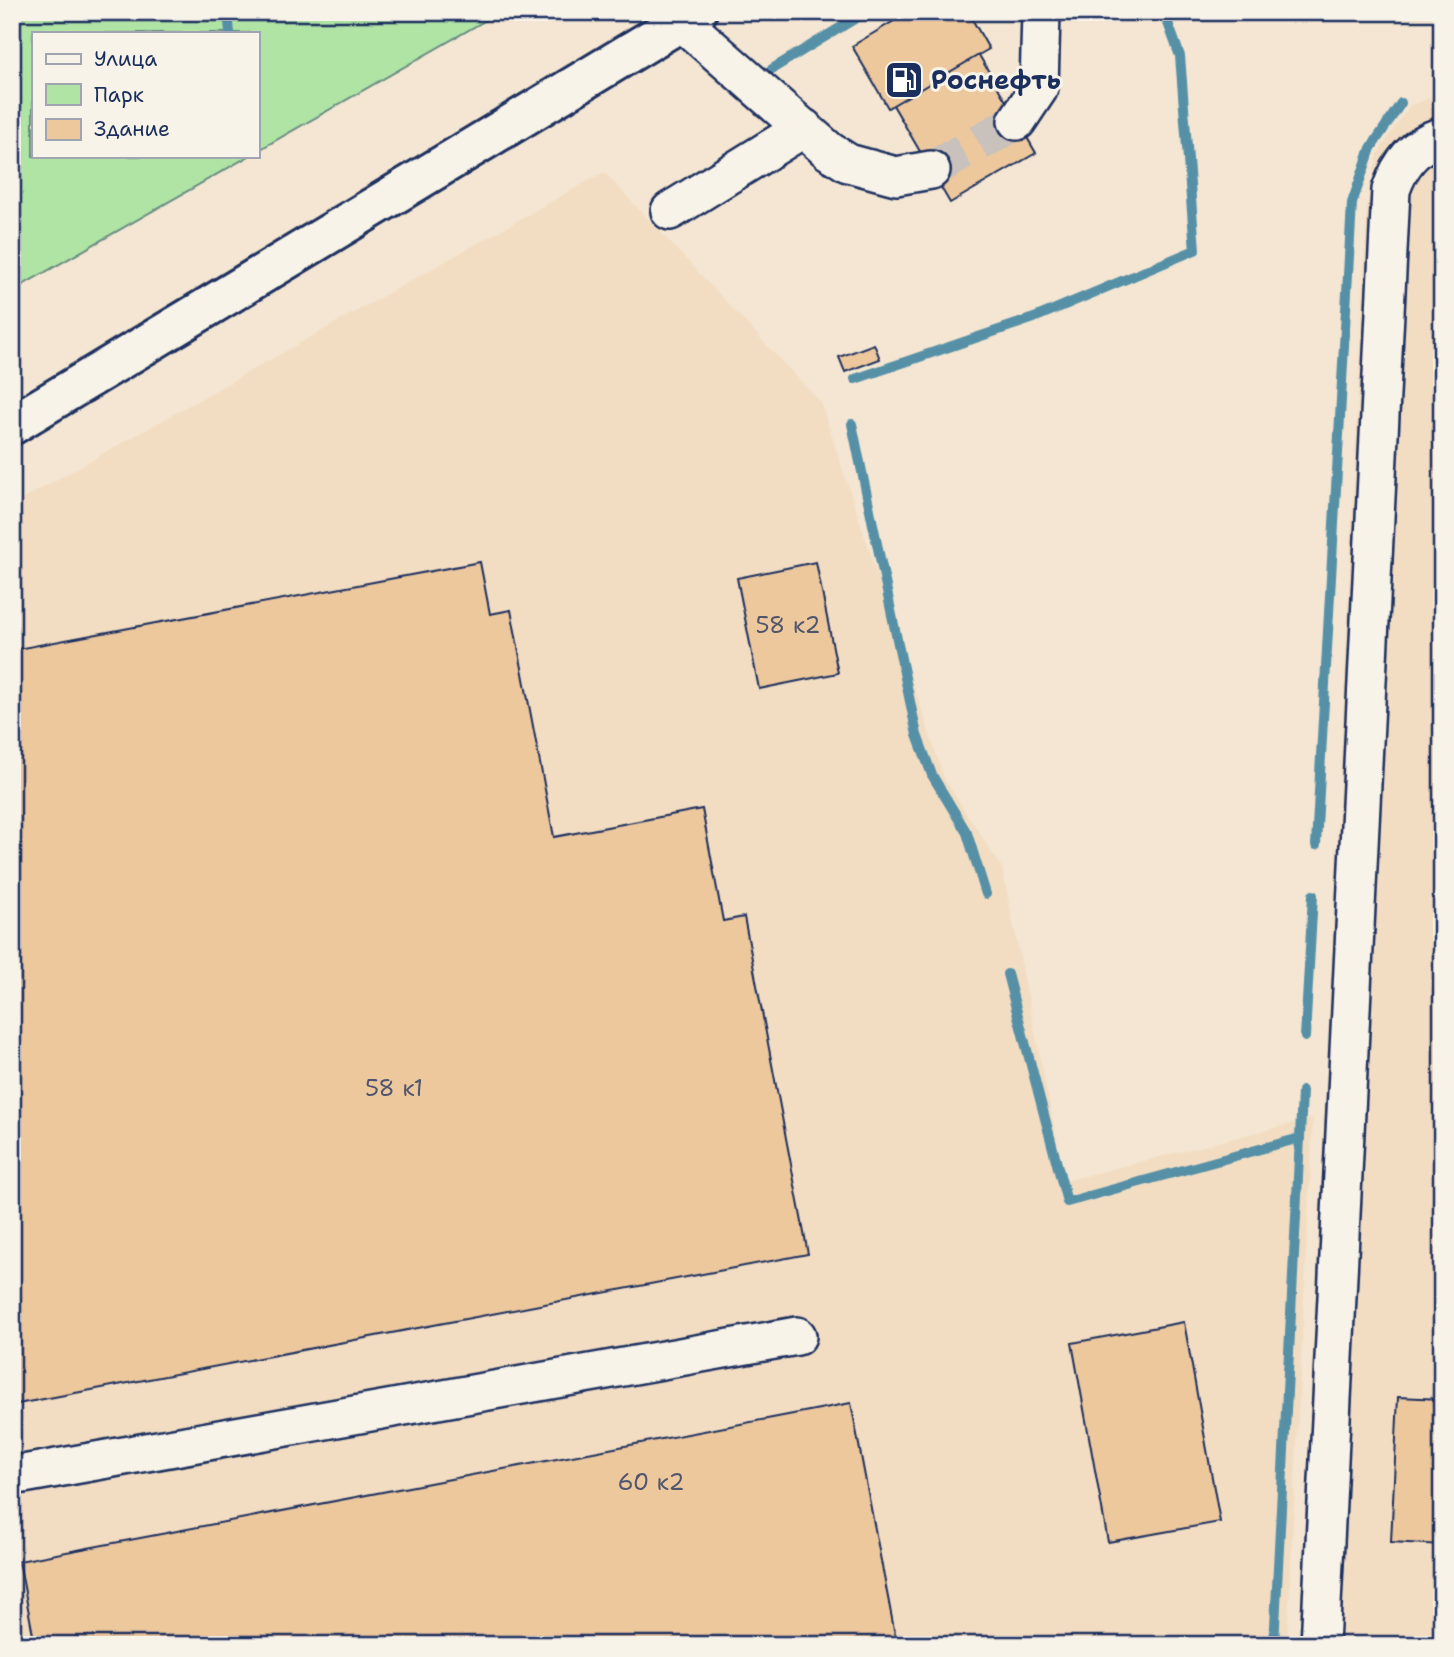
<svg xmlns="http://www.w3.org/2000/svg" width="1454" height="1657" font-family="'Shantell Sans',sans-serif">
<rect width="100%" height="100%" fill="#f4e6d2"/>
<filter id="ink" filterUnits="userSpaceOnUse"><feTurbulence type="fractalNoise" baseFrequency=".0143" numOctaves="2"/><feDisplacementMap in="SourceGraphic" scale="14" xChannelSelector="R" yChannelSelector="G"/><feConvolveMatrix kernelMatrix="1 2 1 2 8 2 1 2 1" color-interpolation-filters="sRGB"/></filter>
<g filter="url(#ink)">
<path fill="#f2ddc2" d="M1442 93V1645H1299L1367 205 1378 153 1409 106Z
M604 172 821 403 944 778 1002 868 1065 1181 1313 1118 1287 1645H12V505Z"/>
<path fill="#b0e4a5" stroke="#668a82" stroke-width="2" d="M12 12H500L257 151V33H33V156H249L12 291Z"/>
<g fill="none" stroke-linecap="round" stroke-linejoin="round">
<path stroke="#5790a7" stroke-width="10" d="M228 12 230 33
M772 69 866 12
M855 379 1034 318 1195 250 1180 56 1164 12
M852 424 917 735 932 775 967 833 986 894
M1316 845 1352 203 1371 148 1401 103
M1007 974 1067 1202 1300 1138 1274 1645
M1305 1037 1313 895
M1300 1138 1302 1091"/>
</g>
<path fill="#edc89d" stroke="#1b2f5e" stroke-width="2" d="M909 12H968L989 49 888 108 852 46Z
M979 55 1036 153 950 203 893 105Z
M874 344 880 359 845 372 839 357Z
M480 562 490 614 511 610 554 837 702 809 723 921 744 917 808 1254 12 1405V650Z
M816 562 838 673 759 689 737 578Z
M1184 1322 1220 1522 1108 1542 1072 1343Z
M1398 1397 1442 1399V1545L1391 1542Z
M851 1403 897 1645H35L19 1561Z"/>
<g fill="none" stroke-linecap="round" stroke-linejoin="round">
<path stroke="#c9c1bb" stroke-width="37" stroke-dasharray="37 18" stroke-linecap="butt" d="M931 170 1017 121"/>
<defs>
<path id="minor" d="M681 21 829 151 848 163 896 176 931 170
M1017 121 1039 88 1041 12
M670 211 804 128
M12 1476 797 1336
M1320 1645 1391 190C1400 164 1414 145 1442 136"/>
<path id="major" d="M12 425 697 12"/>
</defs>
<use href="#minor" stroke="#1b2f5e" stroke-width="42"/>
<use href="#major" stroke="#1b2f5e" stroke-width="44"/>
<use href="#minor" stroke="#f7f3e8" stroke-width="37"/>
<use href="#major" stroke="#f7f3e8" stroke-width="38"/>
</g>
</g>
<defs>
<symbol id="fuel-square" viewBox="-11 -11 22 22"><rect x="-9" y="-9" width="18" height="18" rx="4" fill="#1b2f5e" stroke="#f7f3e8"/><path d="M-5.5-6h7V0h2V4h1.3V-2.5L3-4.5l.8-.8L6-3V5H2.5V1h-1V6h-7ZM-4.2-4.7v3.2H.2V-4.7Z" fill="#fff"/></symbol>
</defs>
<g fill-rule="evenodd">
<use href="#fuel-square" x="882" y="58" width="44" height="44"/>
</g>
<g text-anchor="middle" stroke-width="6" stroke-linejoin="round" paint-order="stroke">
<g font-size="23" fill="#50556e">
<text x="788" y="633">58 к2</text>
<text x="394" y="1096">58 к1</text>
<text x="651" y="1490">60 к2</text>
</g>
<g font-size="26" font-weight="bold" fill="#1b2f5e" stroke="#f7f3e8" text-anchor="start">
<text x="931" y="89">Роснефть</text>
</g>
</g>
<rect width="1454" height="1657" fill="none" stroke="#f7f3e8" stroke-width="42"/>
<rect x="21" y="21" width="1412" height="1615" fill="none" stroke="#1b2f5e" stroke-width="2.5" filter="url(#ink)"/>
<rect x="32" y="32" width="228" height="126" fill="#f7f3e8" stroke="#9fa5b1" stroke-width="2"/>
<rect x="46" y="54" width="35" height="10" fill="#f7f3e8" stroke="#9fa5b1" stroke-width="2"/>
<text x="94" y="66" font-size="21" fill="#1b2f5e">Улица</text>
<rect x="46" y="84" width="35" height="21" fill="#b0e4a5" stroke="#9fa5b1" stroke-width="2"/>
<text x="94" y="102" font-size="21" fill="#1b2f5e">Парк</text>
<rect x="46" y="119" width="35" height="21" fill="#edc89d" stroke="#9fa5b1" stroke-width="2"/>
<text x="94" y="136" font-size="21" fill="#1b2f5e">Здание</text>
</svg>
